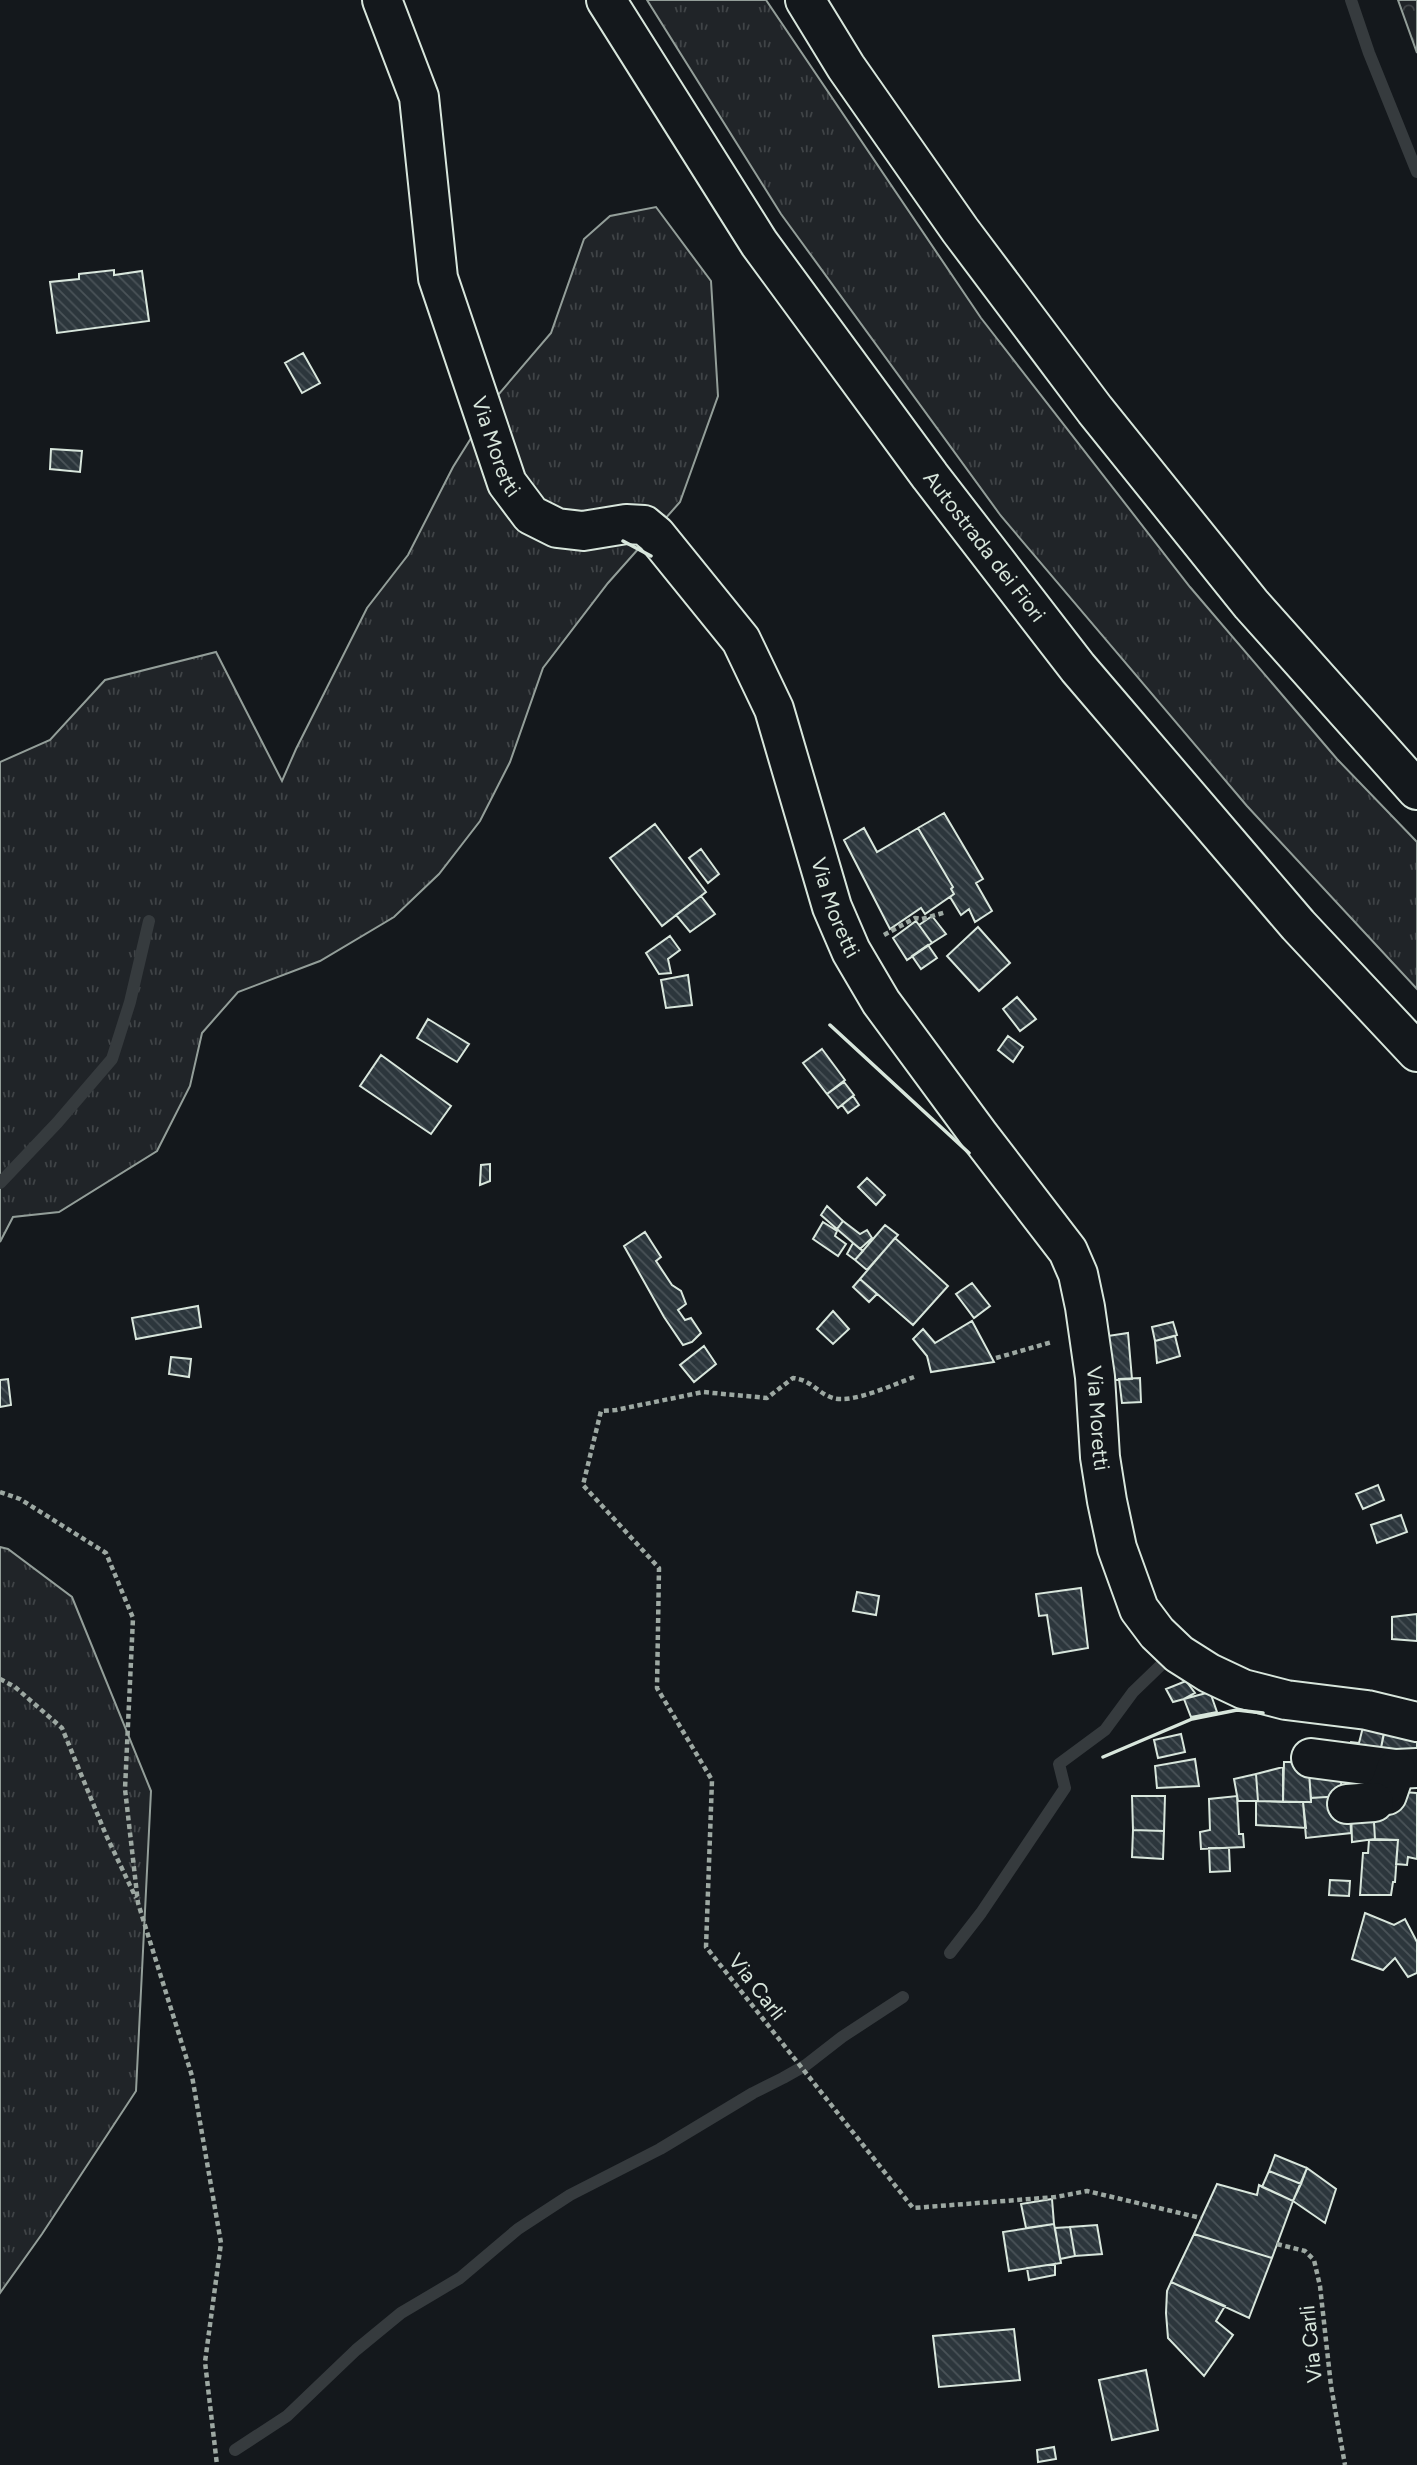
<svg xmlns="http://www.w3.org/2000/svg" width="1417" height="2465" font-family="Figtree,sans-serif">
<defs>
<pattern id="grass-tufts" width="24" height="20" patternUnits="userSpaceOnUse" patternTransform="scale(1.75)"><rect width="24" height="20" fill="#202428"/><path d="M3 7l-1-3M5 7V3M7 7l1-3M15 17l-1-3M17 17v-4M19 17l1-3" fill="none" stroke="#404447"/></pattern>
<pattern id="forest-crowns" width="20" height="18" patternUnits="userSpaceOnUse" patternTransform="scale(1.75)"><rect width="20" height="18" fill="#202428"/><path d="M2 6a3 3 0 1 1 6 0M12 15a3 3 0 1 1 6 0" fill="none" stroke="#404447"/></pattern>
<pattern id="building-back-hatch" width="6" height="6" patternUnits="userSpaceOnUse" patternTransform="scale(1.75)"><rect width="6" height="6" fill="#2c363c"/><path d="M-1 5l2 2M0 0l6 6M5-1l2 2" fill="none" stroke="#4a5358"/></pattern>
</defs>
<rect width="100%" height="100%" fill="#14181c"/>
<path fill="url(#grass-tufts)" stroke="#939e99" stroke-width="2" d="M647 0H766L981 318 1190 587 1337 759 1417 842V989L1247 806 1001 516 781 214Z
M656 207 711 281 718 396 680 502 608 583 543 668 510 762 480 821 439 874 394 917 320 961 238 992 202 1033 190 1086 157 1151 59 1212 13 1217 0 1242V762L50 740 105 680 216 652 282 781 296 749 367 608 408 555 453 467 498 395 551 333 584 239 610 216Z
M0 1547 8 1549 72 1597 151 1791 136 2091 42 2234 0 2293Z"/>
<path fill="url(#forest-crowns)" stroke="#939e99" stroke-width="2" d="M1398 0H1417V53Z"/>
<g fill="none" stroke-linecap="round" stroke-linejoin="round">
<path stroke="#363b3e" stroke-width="12" d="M1351 0 1369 53 1417 172
M0 1183 57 1123 112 1059 130 1002 149 921
M950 1953 981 1913 1065 1788 1059 1764 1105 1730 1133 1692 1161 1665
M235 2450 287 2416 356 2350 401 2313 460 2278 518 2229 570 2195 660 2149 753 2093 783 2078 806 2065 842 2037 903 1997"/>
</g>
<path fill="url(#building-back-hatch)" stroke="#d8e6dc" stroke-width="2" d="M114 270V275L142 271 149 321 57 333 50 282 79 279V274Z
M303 353 320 383 302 393 285 363Z
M51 449 82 451 80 472 50 469Z
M944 813 983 879 976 883 992 911 975 922 969 909 961 915 950 897 954 894 951 889 953 887 918 828Z
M655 824 706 892 662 926 610 858Z
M864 828 877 852 918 828 953 887 951 889 954 894 925 914 921 908 890 929 844 840Z
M701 849 719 874 708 883 689 858Z
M701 896 715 914 690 932 676 915Z
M932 916 946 934 932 943 919 925Z
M916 921 932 943 907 960 893 938Z
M978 927 1010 963 979 991 947 956Z
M670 936 680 950 668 959 671 973 659 974 646 953Z
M928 945 937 958 921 969 912 956Z
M688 975 692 1005 666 1008 661 980Z
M1017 997 1036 1019 1020 1031 1003 1009Z
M428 1019 469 1044 457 1062 417 1038Z
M1008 1036 1023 1047 1013 1062 998 1050Z
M822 1049 845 1080 827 1094 803 1063Z
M381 1055 451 1106 431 1134 360 1086Z
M844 1082 854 1095 838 1108 827 1094Z
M853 1096 859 1105 848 1113 842 1105Z
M490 1164V1181L480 1185 481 1165Z
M867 1178 885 1195 876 1205 858 1187Z
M827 1206 843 1221 837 1229 821 1215Z
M843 1221 860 1234 867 1230 872 1238 860 1249 837 1229Z
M823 1222 837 1231 835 1236 846 1244 838 1256 813 1239Z
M885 1225 898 1235 867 1270 855 1260Z
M645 1232 661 1257 656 1261 672 1285 681 1291 686 1304 678 1310 685 1320 691 1318 701 1333 692 1342 683 1345 664 1317 624 1246Z
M895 1238 948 1286 913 1325 860 1279Z
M853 1243 863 1251 855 1260 847 1254Z
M860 1279 877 1294 869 1302 853 1287Z
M972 1283 990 1306 974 1318 956 1294Z
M198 1306 201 1327 136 1339 132 1318Z
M833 1311 849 1329 833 1344 817 1329Z
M972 1321 994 1362 931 1372 927 1356 913 1339 923 1329 935 1343Z
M1173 1322 1177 1335 1155 1341 1152 1327Z
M1128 1333 1132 1379 1106 1380 1101 1337Z
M1175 1336 1180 1356 1157 1363 1155 1341Z
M704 1346 716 1364 694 1382 680 1365Z
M171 1357 191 1359 189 1377 169 1374Z
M1140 1378 1141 1402 1122 1403 1119 1379Z
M8 1379 11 1405 0 1407V1380Z
M1378 1485 1384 1500 1363 1509 1356 1494Z
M1401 1515 1407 1532 1377 1543 1371 1525Z
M1081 1588 1088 1648 1053 1654 1047 1615 1039 1616 1036 1594Z
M857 1592 879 1596 876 1615 853 1611Z
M1417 1614V1641L1392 1639V1617Z
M1186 1681 1195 1693 1184 1699 1173 1702 1166 1689Z
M1210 1692 1217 1712 1191 1717 1184 1699Z
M1363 1727 1384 1732 1378 1764 1347 1760 1351 1742 1359 1743Z
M1385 1729 1397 1732 1417 1742V1756L1381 1748Z
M1181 1734 1185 1752 1158 1758 1154 1740Z
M1195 1759 1199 1786 1157 1788 1155 1766Z
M1284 1762H1302L1309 1772 1311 1802H1283Z
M1340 1766 1342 1796 1311 1798 1309 1772Z
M1283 1767V1802L1258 1801 1256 1774Z
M1256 1774 1258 1801H1238L1234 1779Z
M1403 1792 1417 1793V1859L1408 1857 1407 1865 1396 1864 1398 1840 1375 1839 1373 1806Z
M1132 1796H1165L1164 1831 1133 1830Z
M1237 1796 1239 1834H1243L1244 1847 1201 1849 1200 1832 1210 1830 1209 1799Z
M1342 1796 1350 1810 1351 1833 1306 1838 1303 1802H1311V1798Z
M1256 1801 1303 1802 1306 1828 1256 1825Z
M1373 1806 1375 1839 1352 1842 1351 1808Z
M1133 1830 1164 1831 1163 1859 1132 1857Z
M1369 1840H1398L1395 1882H1393L1391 1895H1360L1363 1853H1368Z
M1209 1848H1229L1230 1871 1210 1872Z
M1330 1880 1350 1881 1349 1896 1329 1895Z
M1365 1913 1394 1925 1405 1919 1417 1942V1973L1408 1977 1395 1958 1383 1970 1352 1959Z
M1275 2155 1307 2168 1301 2184 1269 2171Z
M1307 2168 1336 2189 1325 2223 1293 2201Z
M1269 2171 1301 2184 1293 2201 1262 2187Z
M1217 2184 1257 2195 1259 2185 1293 2201 1272 2258 1194 2234Z
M1052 2199 1054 2224 1026 2228 1021 2204Z
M1054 2224 1061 2263 1009 2271 1003 2232Z
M1097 2225 1102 2254 1075 2256 1070 2227Z
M1070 2227 1075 2256 1060 2259 1055 2228Z
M1194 2234 1272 2258 1249 2318 1171 2282Z
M1055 2264V2275L1029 2280 1027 2268Z
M1171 2282 1225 2306 1216 2321 1233 2335 1204 2376 1168 2338 1166 2313 1167 2291Z
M1014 2329 1020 2380 939 2387 933 2336Z
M1146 2370 1158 2430 1112 2440 1099 2380Z
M1054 2447 1056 2459 1038 2462 1037 2450Z"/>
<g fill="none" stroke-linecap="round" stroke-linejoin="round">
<defs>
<g id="minor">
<path id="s1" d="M382 0 419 97 438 278 507 483 531 515 557 528 583 531 626 524 644 525 656 535 741 640 774 709 832 907 851 951 881 1002 979 1135 1068 1251 1078 1274 1085 1307 1095 1377 1100 1457 1107 1501 1117 1548 1139 1609 1157 1633 1179 1654 1209 1673 1243 1689 1286 1700 1367 1710 1417 1722"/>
<path d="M1311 1758 1396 1769 1417 1768"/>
<path d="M1382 1795H1387L1396 1769"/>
<path d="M1347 1804 1374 1802"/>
</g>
<g id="highway">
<path id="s2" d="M606 0 759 243 930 476 1078 668 1298 925 1417 1052"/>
<path d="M805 0 846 67 960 230 1095 410 1251 604 1417 790"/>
</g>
</defs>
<use href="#minor" stroke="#d8e6dc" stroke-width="42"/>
<use href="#highway" stroke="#d8e6dc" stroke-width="42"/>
<path stroke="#9da8a2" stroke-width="4.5" stroke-dasharray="5 3.5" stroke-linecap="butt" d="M884 935 915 918 922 919 946 912
M996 1358 1052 1342
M914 1377C895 1384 852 1404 833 1398 817 1393 812 1380 793 1378L767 1398 703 1392 616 1410 601 1411 583 1485 659 1568 657 1688 712 1780 706 1947 913 2208 1056 2197 1087 2191 1201 2218
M0 1492 20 1499 106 1553 133 1618 125 1789 138 1903 192 2076 221 2243 205 2362 217 2465
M0 1679 15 1687 62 1728 106 1835 136 1898
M1277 2244 1305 2251 1314 2260 1320 2286 1331 2386 1345 2465"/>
<use href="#minor" stroke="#14181c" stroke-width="38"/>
<use href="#highway" stroke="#14181c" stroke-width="38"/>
<path stroke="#d8e6dc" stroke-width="3.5" d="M623 541 651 556
M830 1025 969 1153
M1103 1757 1192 1719 1237 1710 1263 1713"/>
</g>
<g text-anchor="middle" stroke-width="5" stroke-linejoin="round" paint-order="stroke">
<g font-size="21" fill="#d8e6dc" stroke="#14181c">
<text dy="7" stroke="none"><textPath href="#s1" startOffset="464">Via Moretti</textPath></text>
<text dy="7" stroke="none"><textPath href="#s2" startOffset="665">Autostrada dei Fiori</textPath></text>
<text dy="7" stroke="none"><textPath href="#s1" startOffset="1094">Via Moretti</textPath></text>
<text dy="7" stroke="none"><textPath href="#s1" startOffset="1682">Via Moretti</textPath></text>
<text transform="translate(757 1987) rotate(52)" y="7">Via Carli</text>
<text transform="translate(1311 2344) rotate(-96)" y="7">Via Carli</text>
</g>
</g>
</svg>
